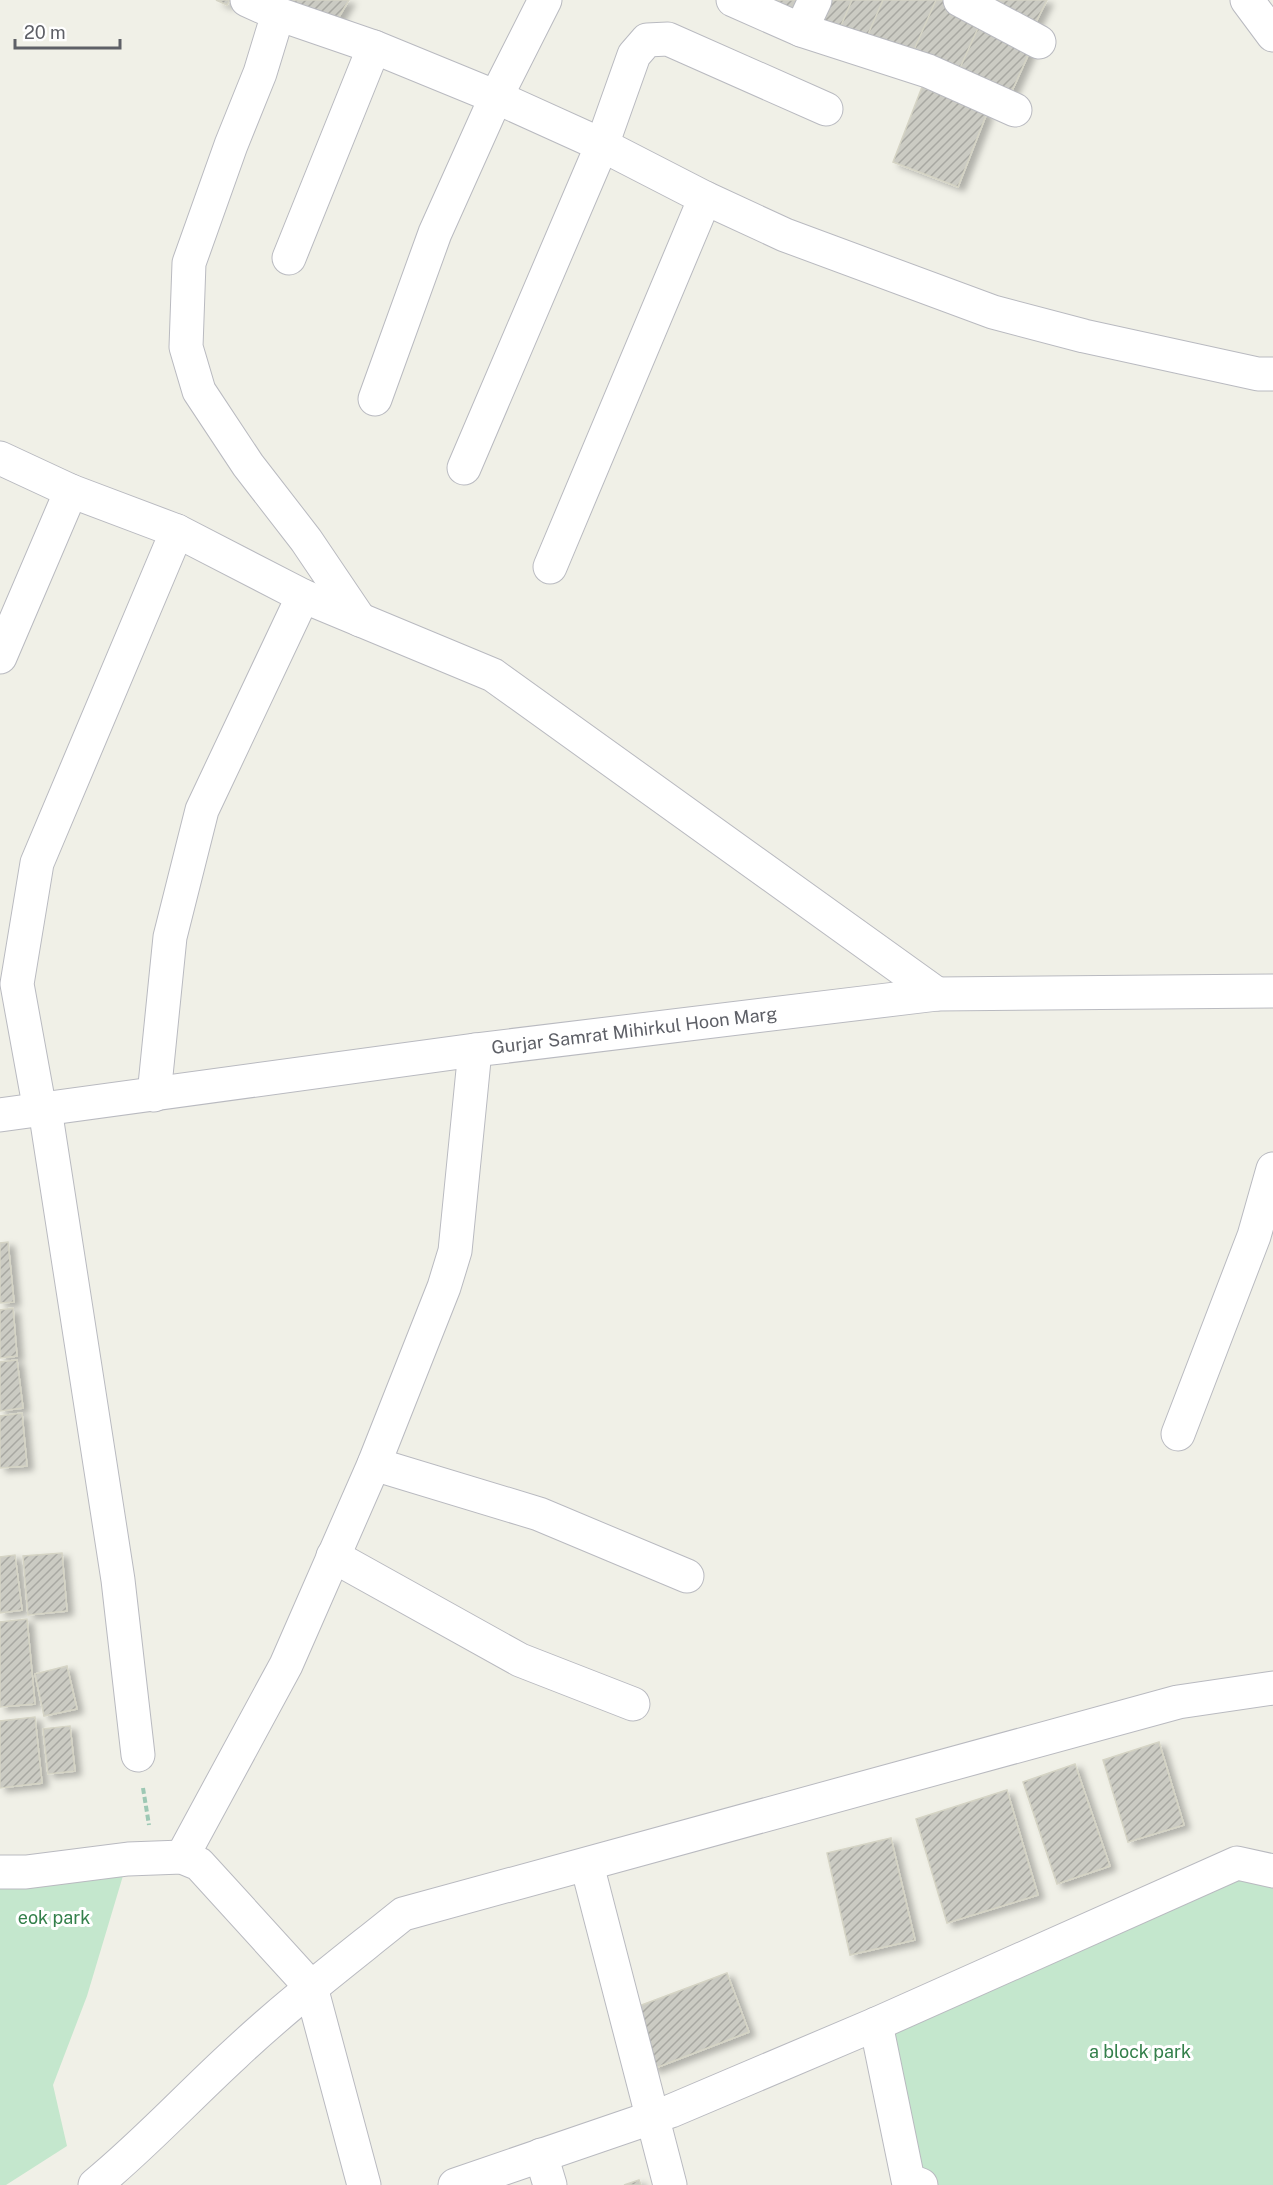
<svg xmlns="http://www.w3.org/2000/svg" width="1273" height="2185" font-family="'Public Sans',sans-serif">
<defs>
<pattern id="building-hatch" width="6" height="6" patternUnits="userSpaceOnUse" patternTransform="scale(1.5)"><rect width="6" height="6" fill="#cbcbc3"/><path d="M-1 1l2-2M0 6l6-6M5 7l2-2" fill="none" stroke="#a8a8a2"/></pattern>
<filter id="shadow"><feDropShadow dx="6" dy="4" stdDeviation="3" flood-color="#0004"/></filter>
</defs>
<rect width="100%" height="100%" fill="#f0f0e7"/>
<path fill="#c4e7cd" d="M128 1859 87 1996 53 2085 67 2146 6 2185H0V1867Z
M1237 1863 1273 1871V2185H921L876 2024Z"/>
<path fill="url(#building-hatch)" stroke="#d5d4c5" stroke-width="1.5" filter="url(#shadow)" d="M216 0H230L227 5Z
M278 0H349L330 32Z
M771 0H806L796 24Z
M822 0H852L840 28 815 16Z
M852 0H883L866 39 840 28Z
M883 0H936L910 59 866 39Z
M936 0H944L983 17 955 79 910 59Z
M982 0H1047L1032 30Z
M983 17 1035 40 1007 102 955 79Z
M922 87 987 113 958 187 893 162Z
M8 1242 14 1302 0 1303V1243Z
M13 1308 17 1356 0 1358V1310Z
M17 1360 23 1408 0 1411V1362Z
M22 1413 27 1466 0 1468V1416Z
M62 1553 67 1611 28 1615 23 1556Z
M15 1555 22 1610 0 1613V1557Z
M27 1619 35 1704 0 1707V1622Z
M67 1666 77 1709 44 1716 35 1674Z
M35 1717 42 1783 0 1788V1721Z
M70 1726 75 1771 48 1774 43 1729Z
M1159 1742 1184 1825 1128 1842 1103 1760Z
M1075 1764 1110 1866 1057 1884 1023 1782Z
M1007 1790 1038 1895 947 1923 916 1819Z
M891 1838 915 1940 850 1955 827 1853Z
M727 1973 749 2032 653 2069 631 2009Z
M639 2180 641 2185H624Z"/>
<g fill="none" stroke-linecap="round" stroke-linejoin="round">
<defs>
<g id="minor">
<path d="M247 0 278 14 260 73 231 145 189 263 186 347 199 391 248 465 306 540 360 620"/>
<path d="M733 0 801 30 928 71 1015 110"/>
<path d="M960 0 1039 42"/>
<path d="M1247 0 1273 35"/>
<path d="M278 14 374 47 496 97 602 145 705 198 785 235 993 312 1084 336 1258 374H1273"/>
<path d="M801 30 815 0"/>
<path d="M289 258 374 47"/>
<path d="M375 399 435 233 496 97 545 0"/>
<path d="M0 458 71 491 177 531 303 596 493 675 937 994"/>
<path d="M464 468 602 145 634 55 647 40 668 39 826 109"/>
<path d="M550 567 705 198"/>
<path d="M0 657 71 491"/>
<path d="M154 1095 170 937 202 810 303 596"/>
<path id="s1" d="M0 1115 475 1050 937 994 1273 991"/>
<path d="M1178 1434 1254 1236 1273 1169"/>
<path d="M374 1464 539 1514 687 1576"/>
<path d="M333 1556 520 1660 633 1704"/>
<path d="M138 1755 118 1580 45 1109 39 1105 17 984 37 863 177 531"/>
<path d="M182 1857 286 1665 374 1464 444 1287 455 1251 475 1050"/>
<path d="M587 1865 670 2185"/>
<path d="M0 1872H26L128 1859 182 1857 199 1864 311 1987 364 2185"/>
<path d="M876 2024 908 2180 921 2185"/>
<path d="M541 2155 550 2185"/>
<path d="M95 2185C145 2144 188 2097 235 2054 288 2004 346 1960 403 1914L1178 1702 1273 1688"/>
<path d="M455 2185 671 2111 876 2024 1237 1863 1273 1871"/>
</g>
</defs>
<use href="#minor" stroke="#b9bac0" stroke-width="35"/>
<path stroke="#9dc8b4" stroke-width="4" stroke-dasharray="6 3" stroke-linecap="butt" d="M143 1788 149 1825"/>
<use href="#minor" stroke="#fff" stroke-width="33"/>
</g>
<g text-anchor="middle" stroke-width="6" stroke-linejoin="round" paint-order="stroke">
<g font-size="18" fill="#5e6067" stroke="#fff">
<text dy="6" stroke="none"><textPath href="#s1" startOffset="640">Gurjar Samrat Mihirkul Hoon Marg</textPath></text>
</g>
<g font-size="18" fill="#34804b" stroke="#fff">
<text x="54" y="1924">eok park</text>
<text x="1140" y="2058">a block park</text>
</g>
</g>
<path d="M15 39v9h105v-9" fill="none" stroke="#5e6067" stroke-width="3"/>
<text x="24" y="39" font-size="18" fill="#5e6067" stroke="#ffffff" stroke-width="4.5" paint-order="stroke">20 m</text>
</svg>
